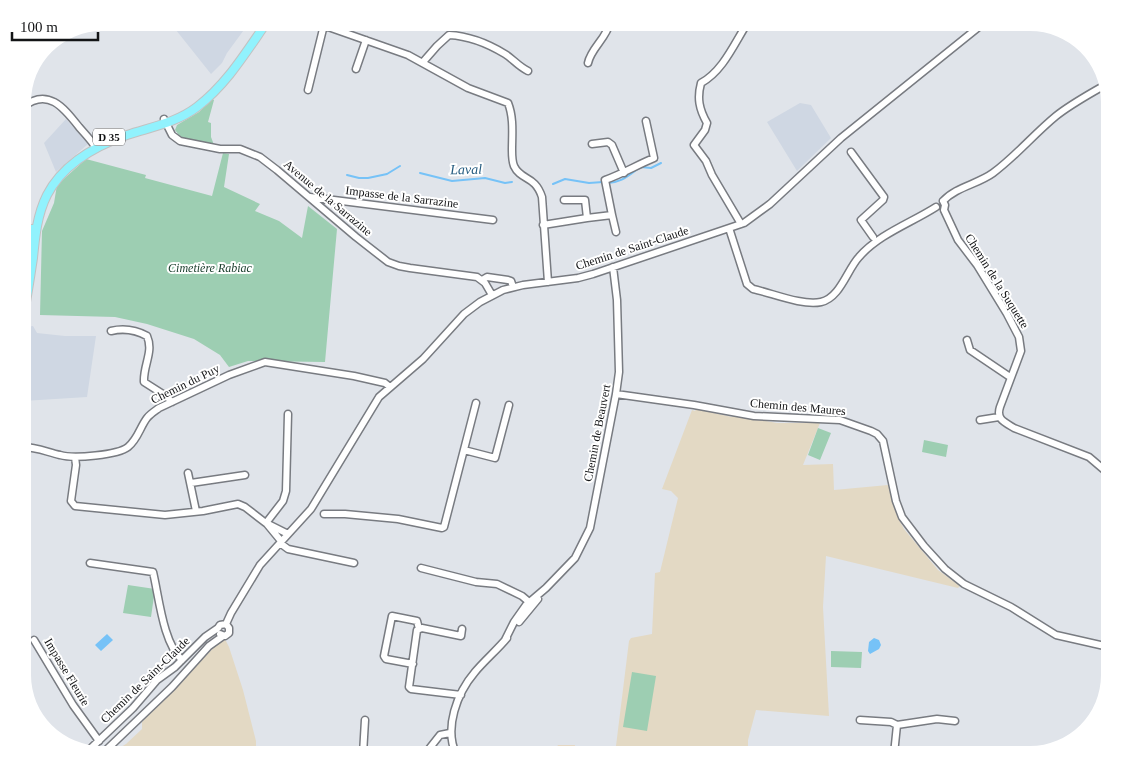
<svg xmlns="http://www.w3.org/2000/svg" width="1132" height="777" font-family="'Times New Roman',serif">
<rect width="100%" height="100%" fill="#e0e4ea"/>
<path fill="#cfd7e3" d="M175 22H249V23L227 53 222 63 211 74 172 25Z
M800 103 811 105 831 138 797 171 767 122Z
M66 119 88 144 56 172 44 143Z
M33 326 37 333 65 336H96L87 397 23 401V337L26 327Z"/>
<path fill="#e5d8c4" d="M558 745H575L574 754H545V749L555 750Z"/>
<path fill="#e3d9c4" d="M696 409 732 417 733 415 777 423H820L803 465 833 464 834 490 888 485 897 516 904 529 938 570 960 586 958 588 826 556 823 607 829 716 756 710 748 740V754H615L629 641 631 638 652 634 655 573 660 572 678 498 671 491 662 489 692 410 695 411Z
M223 638 226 641 229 647 243 690 256 741V754H109L126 744 142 729V722Z"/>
<path fill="#9dceb2" d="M212 99 214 100 208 122 211 123V137L214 145 182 139 175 130 177 125 199 112Z
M223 153 229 154 224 187 260 204 255 211 279 221 302 238 308 206 337 229 325 362 248 361 229 367 220 355 194 339 147 324 115 317 40 315 42 231 54 203 57 185 86 159 146 175 145 178 212 196Z
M818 428 831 433 820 460 808 455Z
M924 440 948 445 946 457 922 452Z
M128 585 155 589 151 617 123 613Z
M831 651 862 652 861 668 831 667Z
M632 672 656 676 647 731 623 727Z"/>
<path fill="#76c2f7" d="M107 634 113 640 101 651 95 645Z
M874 638 879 640 881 645 879 649 870 654 868 651 869 642Z"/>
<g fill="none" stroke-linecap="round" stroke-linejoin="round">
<path stroke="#76c2f7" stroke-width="2" d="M420 173 452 181 485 178 505 183 512 182
M347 175 359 178H368L387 174 400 166
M608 183C624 182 629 174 641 167L651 168 661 163
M553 184 565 179 589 183 603 182"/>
<defs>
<path id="minor" d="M314 22 408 55 468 88 508 103C514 118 512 135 512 150 512 155 512 161 514 166 521 181 535 175 542 197L548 282
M423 62 437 46 449 35C469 36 487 43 505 54 513 59 518 66 528 71
M588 63C591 48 607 38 610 22
M356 69 366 40
M308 90 324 25
M23 107C48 87 64 108 79 127 85 134 92 141 96 148
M164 119 172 135 180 141 220 149H240L260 157 277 170 356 237 388 262 399 266 410 268 477 277 485 283 492 295
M592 144 608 142 612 145 624 173
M851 152 884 197 883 200 861 220 873 237
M310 197 493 220
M943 201 945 205 944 210 958 240 977 265 1007 314 1019 337 1021 351 1000 407C996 419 1004 422 1014 428L1089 457 1109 474
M943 201C956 187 978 184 993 173 1016 156 1034 134 1056 116 1071 104 1088 95 1105 85
M612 215 616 232
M587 218 612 215 605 180C622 174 637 165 654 158L646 121
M741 224 712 175 706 161 694 145 705 130 707 123C699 109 697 98 701 83 723 71 734 44 748 22
M543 225 587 218 585 200H564
M729 228 747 284 753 289C772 293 802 306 821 302 840 298 847 270 859 257 879 234 911 223 936 207
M482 280 487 277 508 280 511 281 513 287
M111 331C124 328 136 330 147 336 154 352 143 365 144 382L166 396 172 402
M967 340 970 350 1010 377
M616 394 694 405 754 416 840 420 871 431 877 434 883 441 896 501 902 517 924 546 945 569 964 584 1011 607 1056 635 1109 647
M980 420 999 417
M23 447C36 447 47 452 60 455 74 459 118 455 128 447 138 439 140 427 147 418 150 414 155 411 159 408L229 375 265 362 354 376 385 383 390 387
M464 450 495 458 509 405
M75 457 76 465 71 501 75 506 165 515 203 511 238 504 245 507 267 524 281 541
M188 473 196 511
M191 483 245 475
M324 514H345L398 519 442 528 444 527 476 403
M266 523 283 501 286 491 288 414
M270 525 288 534
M280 543 288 549 354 563
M90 563 153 572C159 597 163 643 182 660
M421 568 476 582 497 584 522 596 529 602
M519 622 538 599
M226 624 231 613 260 565 311 509 379 397 423 359 464 314 480 302 503 290 523 285 578 278 593 274 744 223 770 204 841 138 985 22
M220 634 225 636 229 633V628L226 624
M34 640 73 705 99 741
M505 640 514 622 526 605 546 588 575 558 590 528 616 394 619 372 617 300 613 267
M413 664 386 659 384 656 392 616 417 621 419 629
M1108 681 1109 667
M461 695 411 689 409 687 417 630 422 628 461 636 462 629
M860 720 891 722 897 725
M89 750 133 708 157 680 175 667 205 637 218 628 220 625 226 624
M102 754 172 687 209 646 223 636
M363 754 365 720
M425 754 440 735 450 733
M456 754C444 728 457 693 475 672 485 660 497 650 507 638
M894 754 897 725 937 719 955 721"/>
<path id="major" d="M23 267 32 229
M23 277 25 274 27 282
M23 318C27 298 30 278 33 258 35 237 37 215 47 195 63 164 95 146 127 135 151 127 176 123 197 107 227 84 246 52 267 22"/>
</defs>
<use href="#minor" stroke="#787b81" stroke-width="9"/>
<use href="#major" stroke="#c2c2c2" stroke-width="10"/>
<use href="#minor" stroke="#fff" stroke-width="6"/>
<use href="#major" stroke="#91f2fd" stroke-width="8"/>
</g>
<g text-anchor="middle" stroke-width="4" stroke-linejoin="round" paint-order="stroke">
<rect fill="#fff" stroke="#5a5a5c" stroke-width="1" x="93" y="128.5" width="32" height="17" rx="4"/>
<g font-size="11" font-weight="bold" fill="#131416">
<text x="109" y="141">D 35</text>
</g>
<g font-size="12" fill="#131416" stroke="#fff">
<text transform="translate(402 197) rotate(7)" y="4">Impasse de la Sarrazine</text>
<text transform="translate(328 198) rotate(40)" y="4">Avenue de la Sarrazine</text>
<text transform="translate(632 248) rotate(-18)" y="4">Chemin de Saint-Claude</text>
<text transform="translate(997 281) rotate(58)" y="4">Chemin de la Suquette</text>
<text transform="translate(185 384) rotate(-26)" y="4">Chemin du Puy</text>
<text transform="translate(798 407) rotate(5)" y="4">Chemin des Maures</text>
<text transform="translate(597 433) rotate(-79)" y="4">Chemin de Beauvert</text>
<text transform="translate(67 672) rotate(59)" y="4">Impasse Fleurie</text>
<text transform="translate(145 680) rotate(-44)" y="4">Chemin de Saint-Claude</text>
</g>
<g font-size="12" font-style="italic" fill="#163b29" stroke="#fff">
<text x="210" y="272">Cimetière Rabiac</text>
</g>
<g font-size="14" font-style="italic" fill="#255c80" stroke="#fff">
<text transform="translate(466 169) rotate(-1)" y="5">Laval</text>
</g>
</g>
<path d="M0 0H1132V777H0ZM102 31H1030A71 71 0 0 1 1101 102V675A71 71 0 0 1 1030 746H102A71 71 0 0 1 31 675V102A71 71 0 0 1 102 31Z" fill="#fff" fill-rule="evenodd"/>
<path d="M12 32v8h86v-8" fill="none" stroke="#131416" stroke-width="2.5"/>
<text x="20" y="32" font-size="15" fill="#131416" stroke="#ffffff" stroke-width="4" paint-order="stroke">100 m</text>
</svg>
